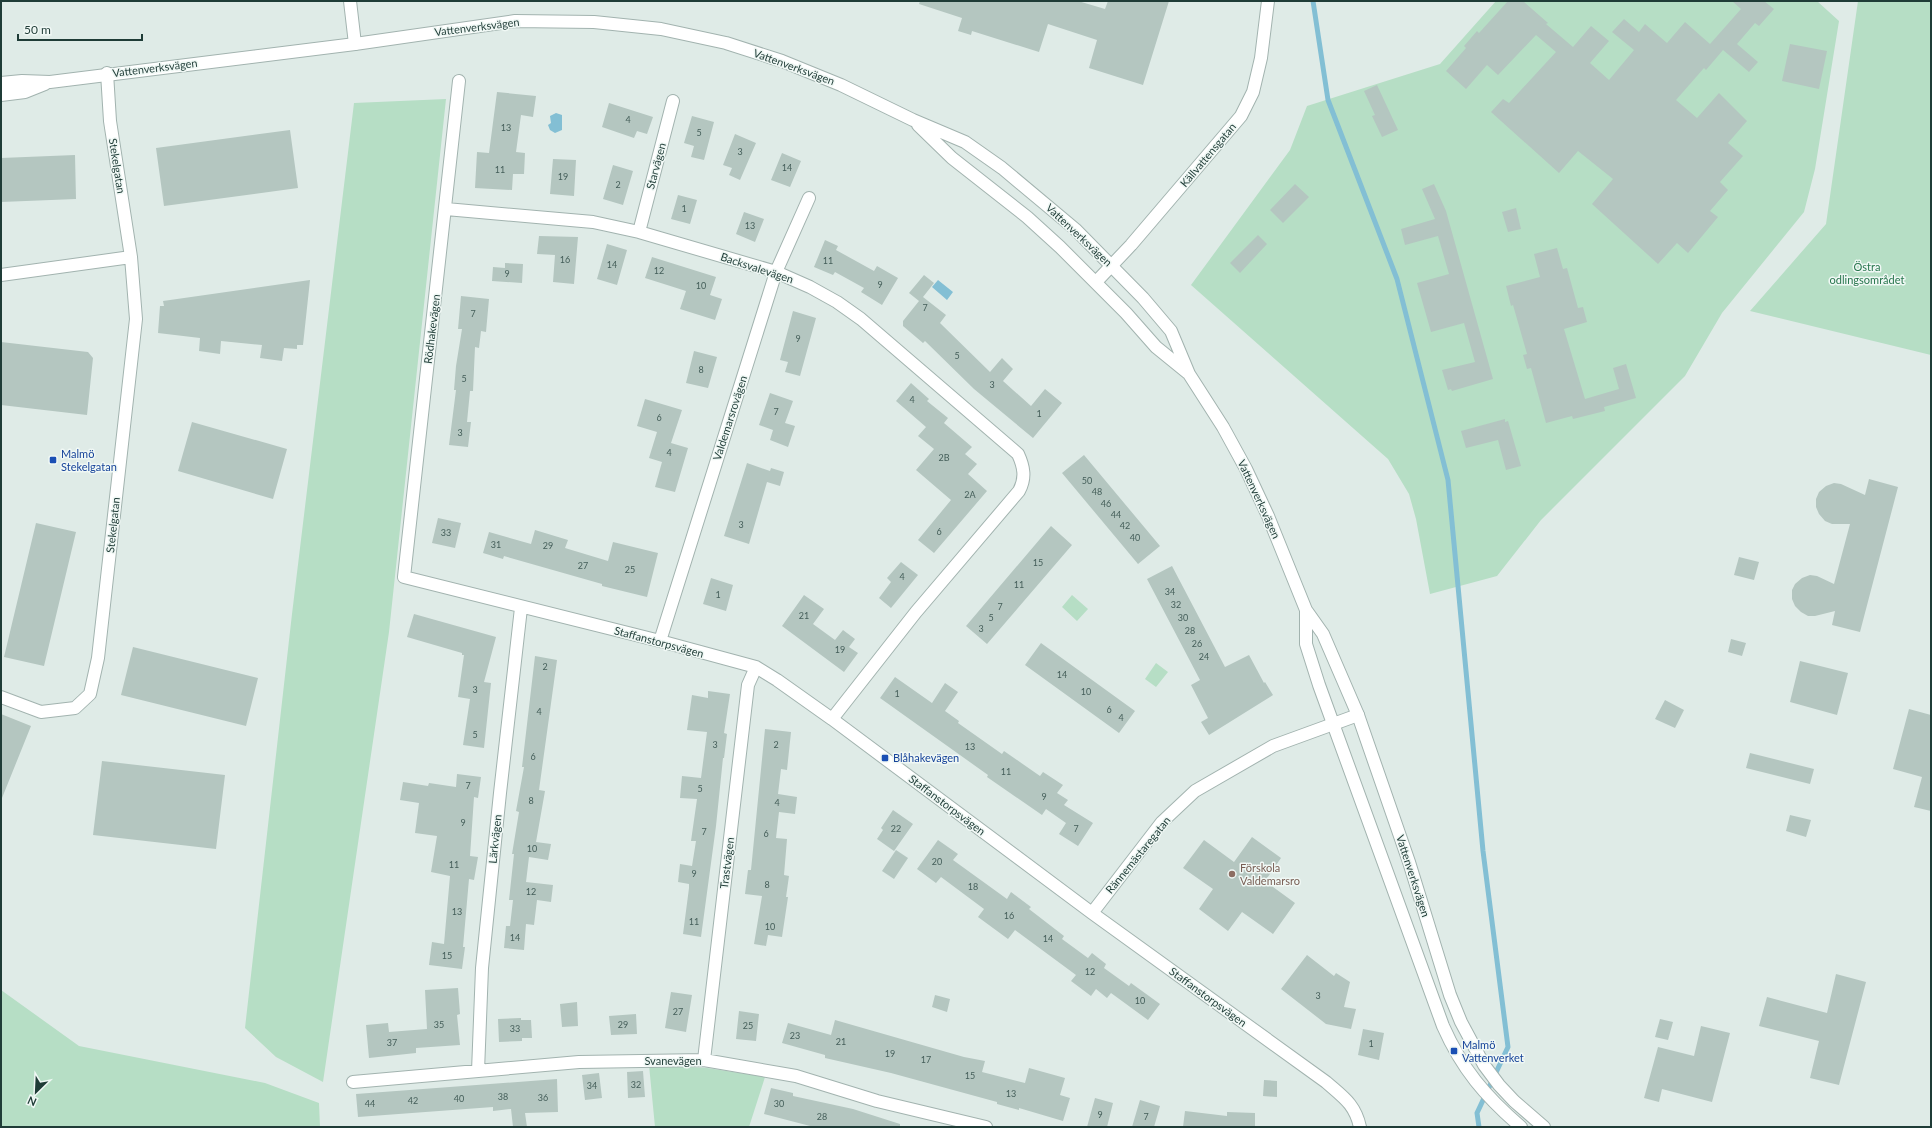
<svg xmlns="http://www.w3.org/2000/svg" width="1932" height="1128" font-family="Lato,sans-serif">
<rect width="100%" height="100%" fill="#dfebe7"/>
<path fill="#b6dec5" d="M1496 1H1817L1839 21 1815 169 1804 212 1722 313 1685 376 1541 520 1497 576 1430 594 1416 519 1409 494 1388 459 1191 285 1290 150 1307 106 1440 64Z
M1858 1H1931V355L1750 311 1826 224Z
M446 99 389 632 323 1082 276 1057 245 1028 292 614 354 103Z
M1072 595 1088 609 1077 621 1062 607Z
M1156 663 1168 672 1156 687 1145 679Z
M1 990 79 1046 265 1083 319 1103 320 1127H1Z
M649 1065 707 1068 765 1077 749 1127H655Z"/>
<path fill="#83bfd4" d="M556 113 562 115V130L555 133 550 130 548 125 551 123 550 116Z
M938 280 953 292 947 300 932 287Z"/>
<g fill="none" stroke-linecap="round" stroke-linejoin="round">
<path stroke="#83bfd4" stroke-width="5" d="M1313 1 1328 100 1397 279 1448 480 1483 851 1508 1047 1477 1113 1479 1127"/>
</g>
<path fill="#b4c6c0" d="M920 1H1078L1105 9 1108 1H1169L1143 85 1089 68 1097 40 1048 24 1039 52 972 31 971 35 958 31 962 18 919 4Z
M1508 1H1523L1548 23 1546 24 1573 47 1591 26 1609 41 1590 63 1609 80 1634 50 1612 32 1624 19 1639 32 1645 24 1667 43 1685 22 1710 44 1741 9 1732 1H1764L1774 9 1759 26 1755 23 1737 44 1758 62 1749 72 1723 50 1706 70 1704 68 1676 100 1697 118 1719 93 1747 121 1728 143 1743 156 1720 182 1728 190 1710 211 1718 217 1688 253 1677 243 1658 264 1592 204 1613 179 1578 151 1559 173 1491 112 1503 99 1509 103 1556 52 1536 35 1498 75 1487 65 1466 89 1446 71 1466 48 1464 46 1477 31 1479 33Z
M1790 44 1827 51 1819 89 1782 81Z
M1377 85 1398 130 1382 137 1372 116 1375 115 1364 91Z
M497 92 536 96 533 117 521 115 516 152 525 153 524 174H513L512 190 475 188 477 152 489 153Z
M609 103 653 117 647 134 637 131 634 138 602 127Z
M692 116 714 122 704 160 691 157 694 146 684 143Z
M290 130 298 188 164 206 156 148Z
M735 134 756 143 740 180 729 175 732 168 723 165Z
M782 153 801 161 790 187 771 180Z
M75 155 76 199 1 202V158Z
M553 159 576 160 574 196 550 194Z
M613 165 633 171 623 205 603 199Z
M1295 184 1309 197 1283 223 1270 210Z
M1434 184 1446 211 1493 379 1452 391 1451 389 1448 390 1442 370 1475 362 1464 323 1431 332 1417 283 1449 274 1438 236 1405 245 1401 229 1435 219 1422 189Z
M678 195 697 200 690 224 671 219Z
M1516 208 1521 229 1508 232 1502 212Z
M744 212 764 219 755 242 736 234Z
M1258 235 1267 244 1240 273 1230 263Z
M539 236 578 237 574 284 553 282 555 255 537 254Z
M825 240 838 246 836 250 874 271 877 266 898 278 882 305 861 292 864 288 835 272 833 275 814 267Z
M607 244 627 250 617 285 597 279Z
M1557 248 1563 269 1567 268 1578 308 1583 307 1587 322 1564 329 1585 399 1619 389 1613 368 1626 364 1636 398 1604 407 1605 411 1573 419 1572 416 1546 423 1531 368 1527 369 1523 355 1527 354 1513 305 1511 306 1506 286 1540 277 1534 254Z
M652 257 716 277 710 295 722 299 715 320 680 309 686 291 645 278Z
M505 263 523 264 522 283 492 281 493 267 505 268Z
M924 275 934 283 923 297 946 315 940 323 990 372 1002 358 1013 369 1003 381 1031 406 1045 389 1062 403 1033 438 974 389 925 341 923 343 903 326V321L919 301 909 293Z
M310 280 303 345H297V349L284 348 282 361 260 358 262 345 221 341 220 354 199 351 200 338 158 333 160 306H164L163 301Z
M461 296 489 299 486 332 481 331 479 348 475 347 473 391H470L467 422H471L468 447 449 445 456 390H454L456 366 462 329H458Z
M793 311 816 318 800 376 785 372 788 362 780 360Z
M1 342 88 352 93 358 87 415 1 405Z
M694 351 717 357 708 388 686 383Z
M911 383 929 399 927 401 948 418 944 423 972 447 965 454 977 464 968 474 987 491 934 553 918 540 951 500 916 470 934 449 918 436 926 427 896 401Z
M770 393 793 401 785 423 795 426 788 447 770 440 773 430 759 425Z
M645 399 682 410 671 443 688 448 675 492 655 487 662 462 649 458 657 432 637 426Z
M1505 419V422L1508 421 1521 466 1506 470 1498 440 1466 448 1461 431Z
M192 422 287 449 273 499 178 471Z
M1084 455 1160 546 1138 564 1062 473Z
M747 463 770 471 771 468 784 472 780 486 767 482 749 544 724 536Z
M1869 479 1898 487 1860 632 1832 625 1835 611 1815 616H1808L1801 612 1795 606 1792 599V590L1795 584 1802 578 1810 575 1817 576 1834 584 1850 524H1832L1825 521 1819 514 1816 507V499L1819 492 1826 486 1834 483 1841 484 1865 495Z
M438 518 461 523 455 548 432 543Z
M36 523 76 532 44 666 4 657Z
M1051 526 1072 545 987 644 966 626Z
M535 530 568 540 565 548 608 561 613 542 658 553 647 597 602 586V584L504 556 503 559 483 553 489 532 531 544Z
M1739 557 1759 562 1754 580 1734 575Z
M901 562 918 575 891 608 879 598 891 582 887 578Z
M1172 566 1225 667 1249 655 1264 683 1265 682 1273 695 1209 735 1201 722 1208 718 1191 685 1200 680 1147 579Z
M711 578 733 585 726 611 703 604Z
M804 595 824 609 813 624 835 640 843 630 855 639 849 647 858 653 844 672 782 626Z
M414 614 496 637 484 682 491 683 484 748 463 745 470 699 458 697 464 655H462V653L407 637Z
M1731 639 1746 643 1742 656 1728 652Z
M1041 643 1135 711 1119 733 1025 665Z
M133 647 258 678 246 726 121 695Z
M535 656 557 660 539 790 545 791 536 842 551 844 548 860 529 857 526 882 553 885 551 902 537 900 534 925 526 924 524 950 504 948 506 926H510L513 900H509L514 854H512L519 812 516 811 524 767H522Z
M1800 661 1848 673 1837 715 1790 702Z
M895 677 932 703 945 683 958 692 945 711 959 721 958 723 1002 754 1004 751 1040 776 1043 772 1063 785 1057 793 1068 800 1064 805 1093 823 1078 846 1059 834 1066 823 1046 809 1042 815 987 777 988 775 880 698Z
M708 691 730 694 724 733 727 734 724 758H723L716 826 701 937 683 934 689 888V884L678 882 680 864 692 866 696 841H691L697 799 680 798 682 776 701 778 707 732 687 730 692 695 708 698Z
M1665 700 1684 710 1675 728 1655 719Z
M1909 709 1931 715V811L1914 807 1922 777 1893 769Z
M1 714 31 726 2 798H1Z
M765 729 791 732 787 770 781 769 778 794 797 797 795 814 779 812 776 838 787 839 784 875 789 876 786 897H788L782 937 768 935 766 946 754 944 762 896 745 894 748 870H751Z
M1750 753 1814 769 1810 784 1746 768Z
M102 761 225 775 216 849 93 835Z
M457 774 481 777 478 798 474 797 470 856 478 857 474 880 469 879 463 947H465L462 969 429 965 432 942 444 944 450 876 431 872 437 836 415 833 419 803 400 800 403 782 428 786 429 783 456 787Z
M893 810 913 824 894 851 877 839 883 830 881 828Z
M1790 815 1811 820 1806 837 1786 831Z
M1252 837 1281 858 1265 881 1295 903 1273 934 1242 912 1228 931 1199 909 1213 889 1183 868 1204 840 1234 862Z
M938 840 958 854 953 860 1007 899 1011 892 1031 907 1029 909 1064 936 1062 939 1088 958 1092 953 1106 964 1104 968 1129 986 1131 983 1160 1004 1148 1020 1111 993 1107 998 1096 989 1091 996 1071 981 1076 975 1015 930 1008 939 978 917 984 909 941 877 936 883 917 869Z
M896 850 908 858 894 879 882 871Z
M1307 955 1334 976 1336 973 1350 982 1344 1007 1356 1009 1351 1029 1326 1024 1281 989Z
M1836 974 1866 982 1839 1085 1810 1078 1819 1041 1759 1026 1767 997 1827 1013Z
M458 988 460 1014 457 1015 460 1045 416 1048V1053L369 1058 366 1025 388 1023 389 1032 427 1029 425 990Z
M671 992 692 995 686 1032 665 1028Z
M935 995 950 999 947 1012 932 1007Z
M577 1002 578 1026 562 1027 560 1004Z
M739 1011 759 1014 756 1041 736 1039Z
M636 1014 637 1034 611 1035 609 1016Z
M521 1018V1020H531L532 1038H522V1041L499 1042 498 1019Z
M1660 1019 1673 1022 1668 1040 1655 1037Z
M835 1020 964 1057 985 1061 982 1072 1025 1083 1029 1068 1065 1078 1060 1095 1070 1098 1063 1121 1019 1108V1110L997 1104V1102L891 1073 825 1058V1055L782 1043 788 1023 831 1035Z
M1701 1026 1730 1033 1712 1102 1662 1089 1659 1102 1644 1098 1658 1047 1694 1056Z
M1363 1029 1384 1033 1379 1060 1358 1055Z
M643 1071 645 1097 628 1098 627 1072Z
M599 1073 602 1098 585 1100 582 1075Z
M557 1079 558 1112 525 1113 527 1127H513L511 1109 493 1111V1107L358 1117 356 1094Z
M1264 1080 1277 1081V1097L1263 1096Z
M771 1088 793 1093V1096L853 1109 900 1124V1127H814L764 1114Z
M1095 1098 1113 1103 1107 1127H1087Z
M1140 1100 1160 1106 1154 1127H1132Z
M1185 1111 1227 1116V1112L1255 1113V1127H1183Z"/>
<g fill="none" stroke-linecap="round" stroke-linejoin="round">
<defs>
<path id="minor" d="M350 1 355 44
M459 81 404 577 660 641 756 667 777 680 832 719 1092 913 1326 1082C1343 1097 1355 1104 1360 1127
M446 209 593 222 639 232 776 272 810 287 837 302 861 319 1018 454C1024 467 1026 478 1019 491L916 612 832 719
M639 232 673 101
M1 275 131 257
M1096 282 1131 245 1241 116 1253 92 1261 58 1268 1
M660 641 776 272 809 198
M1 697 41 712 75 708 90 694 98 658 136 319 131 257 110 121 107 73
M1092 913 1162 822 1195 791 1273 746 1358 715
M704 1060 748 685 756 667
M478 1071 482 968 500 793 521 608
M353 1082 579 1062 704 1060 796 1076 877 1101 986 1127"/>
<path id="tertiary" d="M1 83 22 81 50 82 355 44 515 21 594 22 661 29 726 43 782 61 841 85 913 120 965 142 1002 168 1075 229 1143 298 1171 331 1189 374 1223 427 1246 469 1268 516 1306 610 1323 634 1358 715 1409 862 1450 995 1461 1022 1484 1065 1499 1085 1514 1101 1544 1127
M1 95 25 92 45 84
M918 125 952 158 1027 217 1060 247 1126 313 1156 347 1188 373
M1306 610V644L1319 685 1443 1026C1462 1069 1485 1096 1521 1127"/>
</defs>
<use href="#minor" stroke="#a2b3af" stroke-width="14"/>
<use href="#tertiary" stroke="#a2b3af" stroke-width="14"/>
<use href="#minor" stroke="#fff" stroke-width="12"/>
<use href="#tertiary" stroke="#fff" stroke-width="12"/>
</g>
<g fill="#1a4fb4" stroke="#f0f8f5" stroke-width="1.5">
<rect x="49" y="456" width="8" height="8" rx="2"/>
<rect x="881" y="754" width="8" height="8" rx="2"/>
<rect x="1450" y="1047" width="8" height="8" rx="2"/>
</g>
<circle fill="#8d6e63" stroke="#f0f8f5" stroke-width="1.5" cx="1232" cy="874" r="4"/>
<g text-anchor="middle" stroke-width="3" stroke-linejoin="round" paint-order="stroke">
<g font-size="9" fill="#445e59">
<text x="628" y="123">4</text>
<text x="506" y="131">13</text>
<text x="699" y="136">5</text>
<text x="740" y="155">3</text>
<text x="787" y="171">14</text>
<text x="500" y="173">11</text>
<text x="563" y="180">19</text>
<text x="618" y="188">2</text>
<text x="684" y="212">1</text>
<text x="750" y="229">13</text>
<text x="565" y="263">16</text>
<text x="828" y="264">11</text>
<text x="612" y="268">14</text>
<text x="659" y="274">12</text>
<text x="507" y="277">9</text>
<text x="880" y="288">9</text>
<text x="701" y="289">10</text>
<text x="925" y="311">7</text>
<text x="473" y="317">7</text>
<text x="798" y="342">9</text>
<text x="957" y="359">5</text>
<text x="701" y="373">8</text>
<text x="464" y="382">5</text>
<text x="992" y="388">3</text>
<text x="912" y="403">4</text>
<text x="776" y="415">7</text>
<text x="1039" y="417">1</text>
<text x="659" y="421">6</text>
<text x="460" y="436">3</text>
<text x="669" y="456">4</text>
<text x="944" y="461">2B</text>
<text x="1087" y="484">50</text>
<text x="1097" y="495">48</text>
<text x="970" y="498">2A</text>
<text x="1106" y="507">46</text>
<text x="1116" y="518">44</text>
<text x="741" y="528">3</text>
<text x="1125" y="529">42</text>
<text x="939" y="535">6</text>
<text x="446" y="536">33</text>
<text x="1135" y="541">40</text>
<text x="496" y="548">31</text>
<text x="548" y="549">29</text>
<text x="1038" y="566">15</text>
<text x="583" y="569">27</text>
<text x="630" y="573">25</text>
<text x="902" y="580">4</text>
<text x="1019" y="588">11</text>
<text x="1170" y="595">34</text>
<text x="718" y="598">1</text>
<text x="1176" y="608">32</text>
<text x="1000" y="610">7</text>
<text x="804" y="619">21</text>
<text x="991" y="621">5</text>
<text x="1183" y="621">30</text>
<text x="981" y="632">3</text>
<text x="1190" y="634">28</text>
<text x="1197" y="647">26</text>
<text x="840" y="653">19</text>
<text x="1204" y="660">24</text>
<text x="545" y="670">2</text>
<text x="1062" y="678">14</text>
<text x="475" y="693">3</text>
<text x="1086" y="695">10</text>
<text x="897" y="697">1</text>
<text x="1109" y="713">6</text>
<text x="539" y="715">4</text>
<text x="1121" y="721">4</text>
<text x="475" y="738">5</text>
<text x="715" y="748">3</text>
<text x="776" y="748">2</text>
<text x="970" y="750">13</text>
<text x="533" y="760">6</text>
<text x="1006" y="775">11</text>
<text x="468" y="789">7</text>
<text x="700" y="792">5</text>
<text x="1044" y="800">9</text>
<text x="531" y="804">8</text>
<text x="777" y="806">4</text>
<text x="463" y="826">9</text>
<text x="896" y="832">22</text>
<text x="1076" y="832">7</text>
<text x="704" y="835">7</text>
<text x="766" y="837">6</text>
<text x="532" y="852">10</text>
<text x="937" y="865">20</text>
<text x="454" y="868">11</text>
<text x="694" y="877">9</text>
<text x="767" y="888">8</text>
<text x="973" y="890">18</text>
<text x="531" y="895">12</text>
<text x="457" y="915">13</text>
<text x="1009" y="919">16</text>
<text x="694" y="925">11</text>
<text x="770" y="930">10</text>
<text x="515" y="941">14</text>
<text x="1048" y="942">14</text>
<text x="447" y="959">15</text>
<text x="1090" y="975">12</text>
<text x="1318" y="999">3</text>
<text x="1140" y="1004">10</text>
<text x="678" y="1015">27</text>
<text x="439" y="1028">35</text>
<text x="623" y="1028">29</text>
<text x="748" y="1029">25</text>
<text x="515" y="1032">33</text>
<text x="795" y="1039">23</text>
<text x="841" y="1045">21</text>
<text x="392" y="1046">37</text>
<text x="1371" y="1047">1</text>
<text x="890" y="1057">19</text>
<text x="926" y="1063">17</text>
<text x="970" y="1079">15</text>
<text x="636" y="1088">32</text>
<text x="592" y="1089">34</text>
<text x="1011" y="1097">13</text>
<text x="503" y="1100">38</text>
<text x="543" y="1101">36</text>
<text x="459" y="1102">40</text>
<text x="413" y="1104">42</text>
<text x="370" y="1107">44</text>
<text x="779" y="1107">30</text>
<text x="1100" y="1118">9</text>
<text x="822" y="1120">28</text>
<text x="1146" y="1120">7</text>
</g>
<g font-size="11" fill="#1f3c37" stroke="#f0f8f5">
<text transform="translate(477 27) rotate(-7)" y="4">Vattenverksvägen</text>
<text transform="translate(794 67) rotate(20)" y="4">Vattenverksvägen</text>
<text transform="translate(155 68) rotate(-7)" y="4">Vattenverksvägen</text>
<text transform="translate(1208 155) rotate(-50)" y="4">Källvattensgatan</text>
<text transform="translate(117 166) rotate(81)" y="4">Stekelgatan</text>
<text transform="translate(656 166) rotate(-75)" y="4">Starvägen</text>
<text transform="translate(1079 235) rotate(43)" y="4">Vattenverksvägen</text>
<text transform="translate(757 268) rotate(18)" y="4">Backsvalevägen</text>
<text transform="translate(432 329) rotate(-83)" y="4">Rödhakevägen</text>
<text transform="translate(730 418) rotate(-72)" y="4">Valdemarsrovägen</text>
<text transform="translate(1259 499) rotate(65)" y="4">Vattenverksvägen</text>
<text transform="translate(113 525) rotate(-84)" y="4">Stekelgatan</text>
<text transform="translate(659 642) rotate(15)" y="4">Staffanstorpsvägen</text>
<text transform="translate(947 805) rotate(37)" y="4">Staffanstorpsvägen</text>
<text transform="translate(495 839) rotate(-84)" y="4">Lärkvägen</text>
<text transform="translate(1138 855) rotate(-51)" y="4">Rännemästaregatan</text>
<text transform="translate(727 863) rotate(-83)" y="4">Trastvägen</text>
<text transform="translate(1413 876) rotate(72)" y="4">Vattenverksvägen</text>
<text transform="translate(1208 997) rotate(36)" y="4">Staffanstorpsvägen</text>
<text x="673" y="1065">Svanevägen</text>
</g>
<g font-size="11" fill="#27754d" stroke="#f0f8f5">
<text x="1867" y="271">Östra<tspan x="1867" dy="13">odlingsområdet</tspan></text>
</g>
<g font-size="11" fill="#164399" stroke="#f0f8f5" text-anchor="start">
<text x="61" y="458">Malmö<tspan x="61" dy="13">Stekelgatan</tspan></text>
<text x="893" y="762">Blåhakevägen</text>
<text x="1462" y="1049">Malmö<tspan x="1462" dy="13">Vattenverket</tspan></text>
</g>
<g font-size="11" fill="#785e54" stroke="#f0f8f5" text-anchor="start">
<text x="1240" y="872">Förskola<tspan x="1240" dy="13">Valdemarsro</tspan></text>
</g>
</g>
<rect width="1932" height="1128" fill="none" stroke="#1f3c37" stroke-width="4"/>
<g transform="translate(36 1092) rotate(204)" stroke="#f0f8f5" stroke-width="3" paint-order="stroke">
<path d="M0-3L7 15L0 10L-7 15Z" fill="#1f3c37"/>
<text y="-6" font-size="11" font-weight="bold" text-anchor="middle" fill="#1f3c37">N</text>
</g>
<path d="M18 34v6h124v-6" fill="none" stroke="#1f3c37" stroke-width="2"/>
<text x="24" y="34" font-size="12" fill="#1f3c37" stroke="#f0f8f5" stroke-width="3" paint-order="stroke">50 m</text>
</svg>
